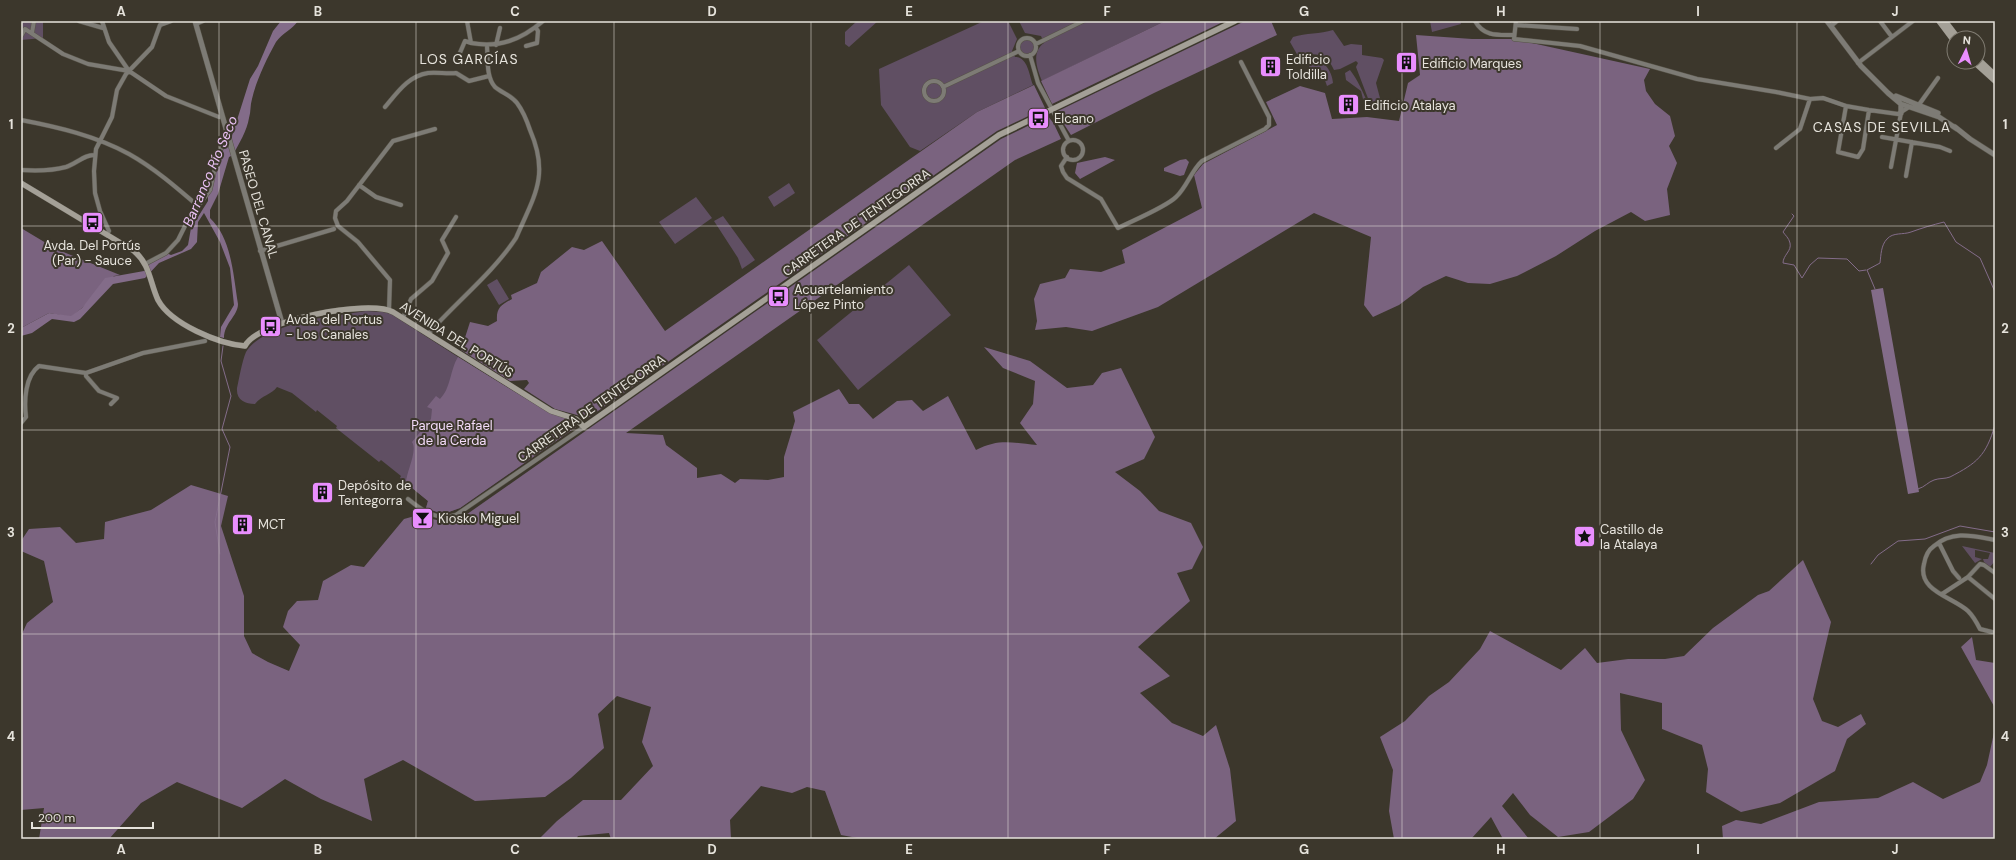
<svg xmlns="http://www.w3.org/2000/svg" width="2016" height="860" font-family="'DM Sans',sans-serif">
<rect width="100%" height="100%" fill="#3c372c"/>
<path fill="#604f63" d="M24 21H43V38L21 40V24Z
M857 21H878L849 47 845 44V32Z
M984 21H1008L1017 39 1012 51 1015 57C1028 57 1029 75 1033 85L977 112 920 151 910 147 881 105 879 69Z
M1019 21H1165L1042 81C1037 69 1031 52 1044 43L1041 36 1025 33Z
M1430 21H1460L1461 24 1432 32Z
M1333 30 1344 46 1351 44 1362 45V55L1382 58 1384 60 1376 83 1381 102 1375 104 1369 101 1356 67 1358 63 1356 61 1340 69 1334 70C1326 52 1315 53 1298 56L1290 42 1293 37C1306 33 1320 34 1333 30Z
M1018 47a9 9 0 1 1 18 0a9 9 0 1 1-18 0Z
M1305 59C1321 56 1332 69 1333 83L1327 86 1321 69 1312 71Z
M1350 70C1358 80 1363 93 1369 105L1365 107 1361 91 1346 80 1345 73Z
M789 183 795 193 774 207 768 197Z
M696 197 712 218 675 244 659 222Z
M723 216 755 260 742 269 738 258 714 221Z
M909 265 951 315 858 390 817 340Z
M497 279 509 299 499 305 487 285Z
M366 311 383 312 391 314C441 346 491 379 542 408 553 415 569 416 576 427L460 508 443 514 426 508 428 501 400 478 401 476 381 460 379 462 336 428 337 426 317 410 316 412 292 393 277 387C271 395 262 395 255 404 245 404 236 400 237 388 239 379 242 361 246 352 255 335 291 324 309 320L312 322 314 319Z
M1962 546 1995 553V561L1990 567 1984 562 1983 559H1988L1990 553 1975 550V557L1982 559 1975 563Z"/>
<path fill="#7a637f" d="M1165 21H1225L1052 104 1041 81Z
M1245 21H1271L1277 35 1154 93 1071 135 1058 115V111Z
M1416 35 1472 39H1514L1650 69 1644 80 1646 91 1655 104 1670 116 1675 136 1669 146 1677 163 1667 189 1670 215 1645 221 1631 212 1595 231 1556 256 1517 276 1490 284 1468 283 1446 276 1423 287 1399 305 1373 317 1364 305 1371 237 1314 213 1158 307 1092 331 1066 327 1035 330 1037 321 1034 299 1040 284 1065 278 1070 269 1101 272 1125 263 1122 250 1202 208 1194 175 1203 164 1277 125 1266 102 1300 86 1325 93 1332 119 1367 117 1399 121 1408 83 1420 75Z
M1034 85 1045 108 997 131 588 418 555 409 524 389 529 383 527 380 510 381 461 350 470 322 488 326 497 321C496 308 501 305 512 299L511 295 537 283 541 272 572 247 584 250 602 241 665 331 977 112Z
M1048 116 1054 124 1061 139 1015 160 626 433 663 435 666 445 697 468V478L721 474 735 483 740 479 768 480 784 477V457L795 421 793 412 839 389 849 404H859L873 419 897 401 912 400 923 411 948 396 976 450C999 438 1013 443 1037 445L1020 423 1033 404 1035 381 1003 368 984 347 1030 361 1067 388 1093 385 1102 373 1121 368 1155 437 1144 459 1115 472 1140 491 1159 511 1191 523 1203 547 1192 569 1177 573 1190 601 1138 647 1170 676 1140 693 1172 723 1203 736 1216 725 1230 769 1236 821 1214 839H863L841 835 825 791 807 787 792 793 761 786 730 820 731 839H611L609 833 578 836 576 839H539L557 821 583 800H621L653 766 642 742 651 707 617 696 598 714 604 748 571 778 545 797 475 801 403 760 364 779 372 821 321 799 285 779 242 808 177 782 141 803 109 839H39L44 808 21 810V636L27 623 53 602 44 561 21 551V541L29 529 60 527 76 543 104 539 105 522 151 510 191 485 228 496 221 526 244 596V636L252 653 268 662 289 671 300 645 283 627 288 611 297 601 318 600 323 581 351 565 364 567 404 519 422 514C435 522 449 523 463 517L1001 139Z
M1105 157 1115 160 1080 179 1075 173 1077 163Z
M1186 159 1189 162 1184 175 1180 176 1164 171V168L1180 160Z
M21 228 56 249 120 275 114 276 82 308 71 317 49 313 21 328Z
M458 357 549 413 571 420 576 427 460 508 443 514 426 508 428 501 406 483C406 472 418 451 412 442L431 419 432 409 427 407 436 396 440 399C451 388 450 370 458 357Z
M1803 560 1831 622 1813 699 1822 721 1838 727 1861 714 1866 724 1847 739 1835 771 1780 803 1741 812 1706 792 1708 769 1702 745 1662 729V703L1620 693 1621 730 1645 780 1633 799 1589 832 1558 837 1530 815 1513 793 1502 806 1529 839H1503L1491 817 1471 839H1394L1389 811 1393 770 1380 737 1405 721 1429 696 1449 682 1480 649 1490 631 1561 670 1585 648 1597 663 1628 659H1665L1684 656 1713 628 1758 595 1769 591Z
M1972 637 1976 660 1995 663V708L1961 647Z
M1995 728V839H1723L1722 826 1736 820 1761 824 1819 802 1878 798 1913 782 1943 799 1980 782 1987 765Z"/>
<path fill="#836c89" d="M281 21H298C292 30 282 33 276 42 267 58 256 81 252 99 250 105 251 112 249 118 247 131 239 143 233 155L229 157 218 194 210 210V218C232 239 233 275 238 304 238 316 224 323 224 338L220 337 221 327 234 305 230 268 220 242 204 213 198 222 197 242 191 249 159 263 145 278 113 284 80 319 74 322 52 319 32 333 21 336V328L49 313 71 316 82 308 105 278 144 271 148 269 145 264 166 253 171 255 182 251 188 245 191 228 208 201V193L218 154 230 142 250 79 258 66 273 31Z
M1883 288 1919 492 1908 494 1871 290Z"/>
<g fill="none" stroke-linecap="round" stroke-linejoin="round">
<path stroke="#836c89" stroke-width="1" d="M1792 214 1794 216 1783 232C1785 235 1789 238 1790 243 1792 251 1783 255 1783 263L1794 265 1802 278 1810 265 1818 258 1847 259 1859 271 1866 270
M1875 289 1867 270 1880 263C1881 255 1881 245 1887 239 1893 232 1903 235 1911 232 1922 228 1932 225 1944 222L1956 242 1980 258 1995 292
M1918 489C1925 487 1928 482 1934 480 1939 478 1945 479 1950 477 1977 463 1986 456 1995 425
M220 554 215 522 230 447 222 429 231 396 221 361 223 346
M1871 564 1878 555 1898 541 1925 539 1960 526 1995 532"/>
<defs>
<path id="minor" d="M79 21 103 28
M102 21 109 42 129 71
M467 21 471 43C499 48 521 40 543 21
M1475 21C1484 37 1498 35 1514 35
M1516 21 1514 39 1580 46 1697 79 1776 92 1810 99 1823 98 1846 106 1869 110 1898 114 1909 107
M1880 21 1892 37
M196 24 203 21
M1516 25 1577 29
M1831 26 1837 21
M32 33 34 21
M21 36 25 29 63 54 88 64 129 71 166 96 219 117 222 116
M1018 47a9 9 0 1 1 18 0a9 9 0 1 1-18 0Z
M1036 44 1083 21
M496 45 500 28
M526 46 537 43 538 31 536 28
M459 55 465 41 471 43
M1030 55 1038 83 1069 141
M1858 63 1913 21
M924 91a10 10 0 1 1 20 0a10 10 0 1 1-20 0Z
M943 87 1019 51
M1846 106 1838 152 1858 157 1863 149 1869 110
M1918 106 1938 78
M385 107C397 93 408 76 428 73 437 72 447 74 456 73L469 81 489 76
M21 120C58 127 96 136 129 154 154 168 176 187 198 206
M1882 137 1940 147 1950 151
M1063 150a10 10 0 1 1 20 0a10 10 0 1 1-20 0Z
M1776 148 1800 129 1810 99
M1067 157 1061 166 1063 172 1067 178 1101 199 1118 228C1132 221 1166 207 1176 197 1187 187 1191 171 1202 161L1265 129 1269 125V117L1241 62
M1891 167 1901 113
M21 170C36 171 51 171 66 167 76 164 85 154 95 155
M1906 176 1912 142
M359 185 376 197 401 205
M107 234 109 231 100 211 95 193 94 171 96 149 112 117 117 90 126 74 152 47 160 25 171 21
M260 251 334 229
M145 264 166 253 178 240 188 220 210 190 218 154 222 147 229 142
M389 310 390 280 358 242 338 226 335 218 336 211 347 201 393 141 435 129
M403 318 411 299 432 281 448 253 442 240 456 217
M428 334C457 301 492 274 516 238 534 196 550 176 530 130 527 121 523 111 517 103 511 95 502 93 495 87 486 77 488 59 487 46
M86 373V376L99 391 117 398 111 404
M21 423 26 417C24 401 25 376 39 366L86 373 143 353 205 341
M408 499C423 511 436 521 456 515L584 427
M1939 543 1953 571 1959 578
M1968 577 1995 599
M1942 594 1968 577 1980 564 1984 565 1995 573
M1992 632 1980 629C1977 623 1973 616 1968 611 1953 597 1917 591 1924 564 1925 558 1928 550 1934 546 1953 530 1973 536 1995 540"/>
<path id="tertiary" d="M195 21 282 323
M1827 21 1861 66 1888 93 1901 104 1939 117 1957 129
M1896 96 1938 113
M1901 113V104
M1955 127 1970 139 1995 155"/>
<path id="secondary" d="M1939 21 1954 41
M1945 21 1958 38
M1978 59 1995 75
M1974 62 1995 81
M21 183 134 251C150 264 150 283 158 300 171 324 219 344 245 346 258 320 369 299 393 312L551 411 576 419 584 427 999 135 1235 21"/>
</defs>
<use href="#minor" stroke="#575348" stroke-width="5"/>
<use href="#tertiary" stroke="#575348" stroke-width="6"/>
<use href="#secondary" stroke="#575348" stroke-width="6"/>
<use href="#minor" stroke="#7d7b75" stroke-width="4"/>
<use href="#tertiary" stroke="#7d7b75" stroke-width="5"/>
<use href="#secondary" stroke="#a4a097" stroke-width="5.5"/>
</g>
<path fill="none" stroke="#e6e3dc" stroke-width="1" stroke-opacity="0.55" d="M219 21V839M416 21V839M614 21V839M811 21V839M1008 21V839M1205 21V839M1402 21V839M1600 21V839M1797 21V839M21 226H1995M21 430H1995M21 634H1995"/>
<defs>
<symbol id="building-square" viewBox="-11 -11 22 22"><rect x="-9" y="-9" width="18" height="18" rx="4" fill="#e98efe" stroke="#3c372c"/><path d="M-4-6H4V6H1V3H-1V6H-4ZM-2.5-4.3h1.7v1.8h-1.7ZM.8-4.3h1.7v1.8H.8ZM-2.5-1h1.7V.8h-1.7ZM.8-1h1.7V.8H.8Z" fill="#111"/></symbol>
<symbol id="bus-square" viewBox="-11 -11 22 22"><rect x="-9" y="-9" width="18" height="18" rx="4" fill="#e98efe" stroke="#3c372c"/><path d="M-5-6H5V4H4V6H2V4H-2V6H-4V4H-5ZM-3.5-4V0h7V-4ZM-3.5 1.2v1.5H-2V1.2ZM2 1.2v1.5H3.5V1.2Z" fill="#111"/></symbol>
<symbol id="bar-square" viewBox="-11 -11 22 22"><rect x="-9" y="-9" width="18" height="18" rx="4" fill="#e98efe" stroke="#3c372c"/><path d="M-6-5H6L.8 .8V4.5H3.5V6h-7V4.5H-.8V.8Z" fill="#111"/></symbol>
<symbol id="sight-square" viewBox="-11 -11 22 22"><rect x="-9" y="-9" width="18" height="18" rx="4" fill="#e98efe" stroke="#3c372c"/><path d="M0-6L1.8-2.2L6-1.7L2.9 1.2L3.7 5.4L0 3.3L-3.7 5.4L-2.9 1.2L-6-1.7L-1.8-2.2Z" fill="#111"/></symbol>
</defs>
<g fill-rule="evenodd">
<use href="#building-square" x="1394" y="50" width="25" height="25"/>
<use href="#building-square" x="1258" y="54" width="25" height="25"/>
<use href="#building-square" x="1336" y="92" width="25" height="25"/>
<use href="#bus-square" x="1026" y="106" width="25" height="25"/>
<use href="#bus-square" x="80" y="210" width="25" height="25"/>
<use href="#bus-square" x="766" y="284" width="25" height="25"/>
<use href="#bus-square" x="258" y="314" width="25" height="25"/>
<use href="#building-square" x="310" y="480" width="25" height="25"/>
<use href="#bar-square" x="410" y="506" width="25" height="25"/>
<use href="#building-square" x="230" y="512" width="25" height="25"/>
<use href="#sight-square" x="1572" y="524" width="25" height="25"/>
</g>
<g text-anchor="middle" stroke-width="4" stroke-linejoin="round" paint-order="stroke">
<g font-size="13" fill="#e6e3dc" stroke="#3c372c" text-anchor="start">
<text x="1286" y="64">Edificio<tspan x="1286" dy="15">Toldilla</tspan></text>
<text x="1422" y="68">Edificio Marques</text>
<text x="1364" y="110">Edificio Atalaya</text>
<text x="1054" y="123">Elcano</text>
<text x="92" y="250" text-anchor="middle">Avda. Del Portús<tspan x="92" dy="15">(Par) - Sauce</tspan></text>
<text x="794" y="294">Acuartelamiento<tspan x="794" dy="15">López Pinto</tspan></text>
<text x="286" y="324">Avda. del Portus<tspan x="286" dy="15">- Los Canales</tspan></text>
<text x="338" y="490">Depósito de<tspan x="338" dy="15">Tentegorra</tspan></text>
<text x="438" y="523">Kiosko Miguel</text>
<text x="258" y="529">MCT</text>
<text x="1600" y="534">Castillo de<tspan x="1600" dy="15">la Atalaya</tspan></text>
</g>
<g font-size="13" fill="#e6e3dc" stroke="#3c372c">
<text transform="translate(259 204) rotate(74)" y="5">PASEO DEL CANAL</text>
<text transform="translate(856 222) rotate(-35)" y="5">CARRETERA DE TENTEGORRA</text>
<text transform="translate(457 339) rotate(32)" y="5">AVENIDA DEL PORTÚS</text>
<text transform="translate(591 408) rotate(-35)" y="5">CARRETERA DE TENTEGORRA</text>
</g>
<g font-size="13" fill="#f3dbf9" stroke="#3c372c">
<text x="452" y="430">Parque Rafael<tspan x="452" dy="15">de la Cerda</tspan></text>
</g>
<g font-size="14" letter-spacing="1" fill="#e6e3dc" stroke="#3c372c">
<text x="469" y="64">LOS GARCÍAS</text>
<text x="1882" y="132">CASAS DE SEVILLA</text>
</g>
<g font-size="14" font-style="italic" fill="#eac1f4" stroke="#3c372c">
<text transform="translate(210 171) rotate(-67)" y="5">Barranco Río Seco</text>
</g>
</g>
<rect width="2016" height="860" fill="none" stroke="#3c372c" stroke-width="44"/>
<g transform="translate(1966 50) rotate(5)"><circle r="19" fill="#3c372c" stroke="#807c72"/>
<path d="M0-3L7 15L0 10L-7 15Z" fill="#e98efe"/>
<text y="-6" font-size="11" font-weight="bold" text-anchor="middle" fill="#e6e3dc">N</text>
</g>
<path d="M32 822v6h121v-6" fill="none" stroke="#e6e3dc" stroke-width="2"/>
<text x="38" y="822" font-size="12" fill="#e6e3dc" stroke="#3c372c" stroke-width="3" paint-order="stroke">200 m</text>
<rect x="22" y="22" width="1972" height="816" fill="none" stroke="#e6e3dc" stroke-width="1.5"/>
<g font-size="13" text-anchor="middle" font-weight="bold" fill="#e6e3dc">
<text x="121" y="16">A</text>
<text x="318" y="16">B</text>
<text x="515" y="16">C</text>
<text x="712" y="16">D</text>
<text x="909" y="16">E</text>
<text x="1107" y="16">F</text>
<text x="1304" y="16">G</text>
<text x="1501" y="16">H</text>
<text x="1698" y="16">I</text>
<text x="1895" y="16">J</text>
<text x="11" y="129">1</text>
<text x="2005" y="129">1</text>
<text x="11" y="333">2</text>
<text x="2005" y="333">2</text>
<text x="11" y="537">3</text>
<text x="2005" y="537">3</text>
<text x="11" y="741">4</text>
<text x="2005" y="741">4</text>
<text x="121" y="854">A</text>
<text x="318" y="854">B</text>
<text x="515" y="854">C</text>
<text x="712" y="854">D</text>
<text x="909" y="854">E</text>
<text x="1107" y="854">F</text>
<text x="1304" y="854">G</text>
<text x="1501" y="854">H</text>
<text x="1698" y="854">I</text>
<text x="1895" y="854">J</text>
</g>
</svg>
